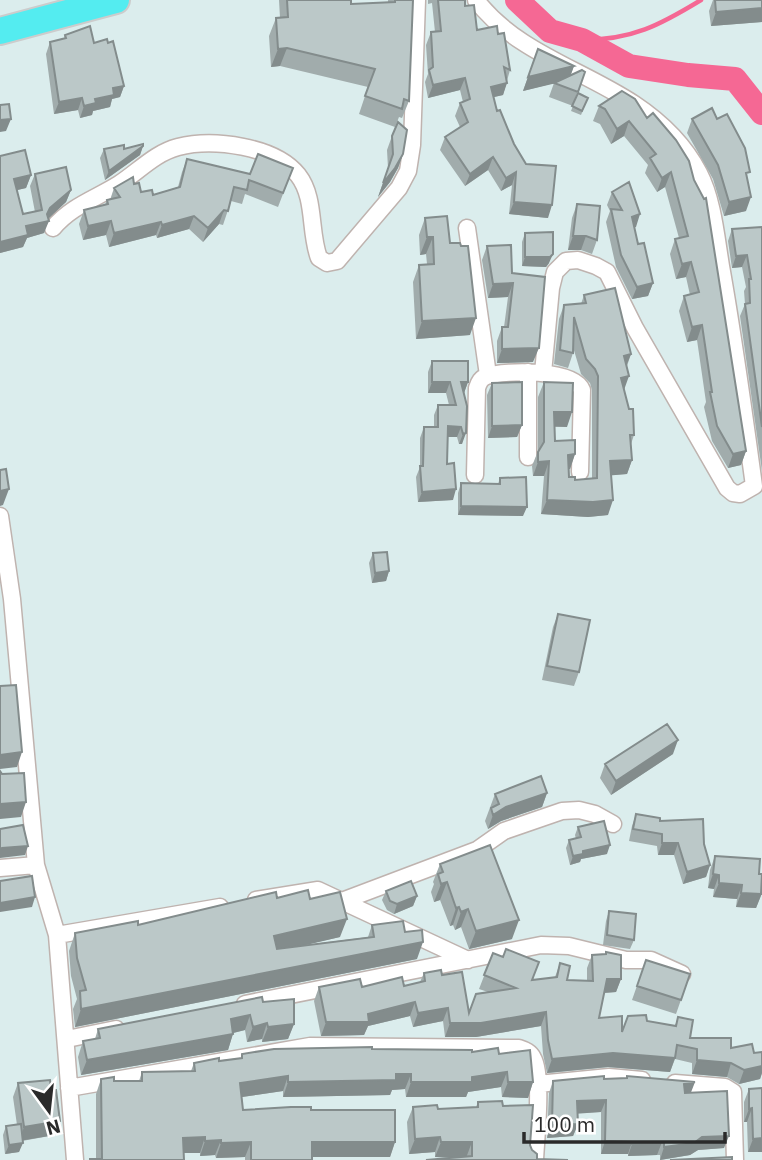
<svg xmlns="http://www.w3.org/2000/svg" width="762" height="1160" font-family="'IBM Plex Sans',sans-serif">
<rect width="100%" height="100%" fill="#dbeded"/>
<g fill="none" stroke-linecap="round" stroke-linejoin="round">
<path stroke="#f56894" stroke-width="4.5" d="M582 40C632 40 660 25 701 0"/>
<path stroke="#f56894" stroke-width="24" d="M517 0 550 31 582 40 629 66 688 75 735 79 762 113"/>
<defs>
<path id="minor" d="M476 0C516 52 581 69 634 104 661 122 684 144 699 173 713 200 716 236 721 266 734 339 744 412 754 486L740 494 733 493 727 488 635 328 607 272 596 266 578 260 566 261 555 272 551 288 543 373
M53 228C71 206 97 198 119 184 139 171 155 153 178 147 213 138 275 146 298 175 316 198 309 232 319 258L327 263 337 261 399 188 408 171 412 145 417 0
M467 228 488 375
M528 372V457
M475 475 477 388C479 382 481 378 487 376 506 370 574 369 582 390L580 472
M0 516 12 599 36 865 57 935 75 1160
M0 868 36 865
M256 900 318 890 468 960
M342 901 477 850 504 831 562 811 579 810 595 814 613 824
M57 935 220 907
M245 1004 541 945 569 946 626 960H651L682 974
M67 1039 116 1029
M675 1083 725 1087 733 1092 735 1160
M538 1084 609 1077 642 1080
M69 1088 310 1046 519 1048C525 1050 530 1052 533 1058 543 1075 536 1138 535 1160"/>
<path id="trunk" d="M0 31 116 0"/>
</defs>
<use href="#minor" stroke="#bfb3af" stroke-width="19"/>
<use href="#trunk" stroke="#ccc" stroke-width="30"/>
<use href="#minor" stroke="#fff" stroke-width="16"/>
<use href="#trunk" stroke="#54ecf0" stroke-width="26"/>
</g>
<path fill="#a1acac" d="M279 0H351V4L388 3V0H413L409 101 402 118 399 117 395 127 359 114 368 87 280 66 271 67 269 36 276 18H280Z
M428 0H465V6L477 30 498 34 510 70 503 95 493 97 497 111 514 144 548 218 509 214 512 185 501 191 488 170 465 186 440 150 445 137 460 127 455 116 460 103 463 102 460 90 428 98 425 82 428 74 426 45 431 32H435L432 3 428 4Z
M713 0H762V22L711 26 709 11Z
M65 35 94 43 124 86 120 97 112 99 110 107 93 111 92 115 80 118 78 110 54 114 46 54 50 42 63 39Z
M538 49 574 66 570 76 585 72 573 104 588 98 581 115 571 111 573 106 549 97 554 83 523 91Z
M599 106 647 118 676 140 746 451 741 465 728 468 712 441 704 407 706 402 697 340 687 342 679 311 684 296 690 295 686 277 676 279 670 254 675 239 679 238 665 187 657 192 645 173 648 165 624 136 611 144 600 124 593 121Z
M692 119 747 181 746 211 724 216 713 179 687 133Z
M392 136 403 154 398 168 390 182 378 197 388 168 387 150Z
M143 146 140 155 105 180 100 158 104 149H124Z
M0 156 31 175 26 188 17 190 23 214 35 212 30 186 35 174 71 190 66 202 48 218 44 233 27 238 23 247 0 253Z
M187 159 250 174 293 168 278 207 245 194 242 204 231 201 223 225 219 224 203 242 189 229 157 238 156 235 109 247 106 235 83 240 79 224 84 210 105 205 107 200H110L114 188 134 184 141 192 153 195 178 187 182 172Z
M612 192 636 227H634L638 244 653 283 648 296 632 299 616 267 606 222 610 211 607 205Z
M577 204 597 240 592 254 581 250H568L572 218Z
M425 218 450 243 470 335 416 339 413 282 419 265 427 264 426 254 420 255 419 235Z
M762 227V471L740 316 745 304 744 291 746 287 742 267 732 268 728 241 732 229Z
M525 233 549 263 546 267 522 266V242Z
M487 246 512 273 533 362 497 363V341L502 327H504L508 297 488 298 482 260Z
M584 295 631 354 627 366 624 390 634 435 631 444 632 460 627 474 611 475 608 515 588 517 541 514 544 476H533L532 466 538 451V397L544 382 567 427H554L555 441 575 454 570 469H568L569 477 575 480 592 478V390L590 383 581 374 573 347V353L568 368 554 364 559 319 564 305 581 304Z
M432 361 468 382 464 393 467 406 462 444H459L457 437H448L447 464 453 500 418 502 416 477 420 467V438L424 427H434V415L438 405H449L446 393H428V372Z
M492 383 522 425 517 437 488 438 487 395Z
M500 478 523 516 458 515V493L461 483 498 484Z
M373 553 389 571 386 581 372 583 369 563Z
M558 614 579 672 574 686 542 680 553 627Z
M673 754 611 795 600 778 605 764Z
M547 793 542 807 501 821 488 829 485 821 495 794Z
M636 814 660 821 704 844 710 865 706 877 683 884 674 855H658L657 846 629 841 632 826Z
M578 827 607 854 581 859 580 862 570 865 566 848 569 840 576 839 575 835Z
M715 856 759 874 762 893 756 908 736 907 737 899 713 897 714 889 708 888 710 870Z
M440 864 512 939 469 949 461 927 455 930 453 925 450 926 440 900 434 902 431 892 434 884 433 882Z
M386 891 417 896 413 906 394 914 387 910 382 900Z
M277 898 310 899 340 937 304 945 368 937 372 925 405 932 417 959 75 1027 73 1009 77 999 71 976 69 951 75 933 138 925Z
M609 911 634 940 630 949 603 945 606 921Z
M493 953 532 980 555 977 560 963 567 980H587V968L592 955 621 979 616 992 604 993 599 1018 622 1031 647 1021 675 1026 678 1017 690 1038 731 1048 762 1054V1073L760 1079 739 1084 727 1077 692 1074V1063L675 1059 670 1072 608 1067 547 1073 543 1054 541 1026 476 1037H445L443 1021 413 1027 410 1016 368 1026 364 1035 321 1036 314 1001 319 987 404 986 420 982 424 973 442 975 469 1013 488 992 479 989Z
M646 960 690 974 676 1014 632 1000Z
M263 1002 294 1024 288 1039 262 1042V1039L247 1042 245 1030 233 1033 228 1050 81 1075 78 1057 83 1041 95 1039 98 1029Z
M372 1049 472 1052 499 1054 533 1082 528 1098 502 1097 501 1087 468 1092 466 1097H406L405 1089 392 1090 390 1095 283 1097V1091L242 1097 243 1110H311L395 1142 390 1157H312V1160H245V1157L216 1158 215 1155 200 1156V1153H183L184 1160 96 1159V1094L101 1079 114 1081H139L142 1072 191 1071 194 1063 241 1058 242 1054Z
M604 1079 691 1092 724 1148 698 1150 690 1155 660 1160V1155H657L628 1156V1154H601V1112L578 1113V1124L573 1136 547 1138 549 1093 553 1081Z
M18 1083 51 1090 60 1121 55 1135 22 1141 19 1152 5 1154 3 1135 6 1126 17 1125 13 1097Z
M762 1088V1152H748L747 1122H744V1102L749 1089Z
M478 1102 503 1106 530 1145 532 1150 537 1159 435 1157V1152L409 1154 407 1122 413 1107 438 1109 476 1107Z"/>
<path fill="#838c8c" d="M762 8V22L711 26 716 12Z
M287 48 280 66 271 67 278 49Z
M574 66 569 80 523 91 528 77Z
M465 78 460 90 428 98 433 85Z
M507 83 503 95 486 99 491 87Z
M124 86 120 97 112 99 110 107 93 111 92 115 80 118 84 106 113 88Z
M82 98 78 110 54 114 59 102Z
M11 119 6 131 0 132V120Z
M629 121 624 136 611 144 617 129Z
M143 146 140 155 105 180 109 171Z
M403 154 398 168 390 182 378 197 383 183Z
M493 157 488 170 465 186 470 174Z
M516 172 512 185 501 191 506 178Z
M671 172 665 187 657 192 662 178Z
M31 175 26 188 9 192 14 179Z
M71 190 66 202 45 222 49 221 44 233 27 238 23 247 0 253V242L26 226 50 208Z
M751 197 746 211 724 216 729 202Z
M514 202 552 205 548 218 509 214Z
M224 210 219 224 203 242 208 228Z
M640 214 636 227 628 229 632 217Z
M194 216 189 229 157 238 162 225Z
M111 221 106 235 83 240 88 226Z
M161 222 156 235 109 247 114 233Z
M573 236H586L581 250H568Z
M427 237H433L426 254 420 255Z
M553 254 549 263 546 267 522 266 525 257Z
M747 255 742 267 732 268 736 256Z
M691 262 686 277 676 279 682 264Z
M513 283 508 297 488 298 493 284Z
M653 283 648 296 632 299 637 287Z
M476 318 470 335 416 339 422 321Z
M702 325 697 340 687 342 692 327Z
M539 348 533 362 497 363 502 349Z
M631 354 625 369 624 356Z
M629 376 624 390 621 378Z
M432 382H450L446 393H428Z
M461 382H468L464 393H457Z
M554 412H572L567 427 548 426Z
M522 425 517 437 488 438 492 426Z
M448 426 461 427 457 437H444Z
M466 433 462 444H459L463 434Z
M746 451 741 465 728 468 733 454Z
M575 454 570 469H562L568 455Z
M632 460 627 474 604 476 610 461Z
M549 461 544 476H533L538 462Z
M9 489 3 505 0 506V491Z
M456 489 453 500 418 502 422 492Z
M547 500H613L608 515 588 517 541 514Z
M461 506 527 507 523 516 458 515Z
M389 571 386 581 372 583 375 573Z
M678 740 673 754 611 795 616 781Z
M22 752 17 767 0 769V755Z
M547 793 542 807 501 821 488 829 493 815 506 807Z
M26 802 21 817 0 819V804Z
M662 843H678L674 855H658Z
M610 845 607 854 581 859 580 862 570 865 573 856 583 851Z
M28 846 25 855 0 858V849L2 848Z
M710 865 706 877 683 884 687 872Z
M713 874 719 875 714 889 708 888Z
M447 882 440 900 434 902 441 884Z
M719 883 742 885 737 899 713 897Z
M762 886V893L756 908 736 907 741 893Z
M417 896 413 906 394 914 397 904Z
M35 897 32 907 0 912V903Z
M459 907 453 925 450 926 456 908Z
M468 909 461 927 455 930 461 912Z
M347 919 340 937 268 954 274 936Z
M519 920 512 939 469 949 476 931Z
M423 942 417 959 75 1027 81 1009Z
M607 979H621L616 992 602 993Z
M415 1002 410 1016 368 1026 364 1035 321 1036 326 1022 368 1014Z
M448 1008 443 1021 413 1027 418 1013Z
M546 1012 541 1026 476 1037H445L450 1023Z
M250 1015 245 1030 225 1035 231 1019Z
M267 1023 262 1039 247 1042 253 1027Z
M294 1024 288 1039 262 1042 268 1027Z
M233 1034 228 1050 81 1075 87 1060Z
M613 1053 675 1058 670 1072 608 1067 547 1073 552 1059Z
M697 1060 731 1063 727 1077 692 1074Z
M762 1066V1073L760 1079 739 1084 744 1070Z
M507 1072 501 1087 468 1092 466 1097H406L411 1082 472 1077Z
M396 1074H411L405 1089 392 1090 390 1095 283 1097 288 1082Z
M288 1076 283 1091 235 1098 240 1083Z
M508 1082H533L528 1098 502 1097Z
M695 1082 690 1095 680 1097 684 1084Z
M606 1100 601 1112 573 1114 577 1101Z
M752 1108 747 1122H744L749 1109Z
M60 1121 55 1135 19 1141 24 1127Z
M578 1124 573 1136 547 1138 552 1125Z
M729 1136 724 1148 698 1150 690 1155 660 1160 664 1147 702 1137Z
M205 1137 200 1153H177L183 1138Z
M440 1137 435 1152 409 1154 415 1139Z
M762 1138V1152H748L753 1139Z
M221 1140 215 1155 200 1156 205 1141Z
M605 1141 632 1142 628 1154H601Z
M251 1142 245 1157 216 1158 221 1143Z
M312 1142H395L390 1157H306Z
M441 1142H472L466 1158 435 1157Z
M662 1142 657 1155 628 1156 632 1144Z
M23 1143 19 1152 5 1154 9 1145Z"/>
<path fill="#bbc8c8" stroke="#838c8c" stroke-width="2" d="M287 0H351V4L395 2V0H413L409 101 404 99 402 109 365 96 375 69 287 48 278 49 276 18 288 17Z
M438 0H465V6L474 5 477 30 497 26 498 34 504 33 510 70 504 67 507 83 491 87 497 111 500 110 514 144 526 164 556 166 552 205 514 202 516 172 506 178 493 157 470 174 445 137 468 122 460 103 470 99 465 78 433 85 429 70 433 67 431 32 441 31Z
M715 0H762V8L716 12Z
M90 26 94 43 107 39 108 43 113 41 124 86 113 88 114 95 95 99 96 103 84 106 82 98 59 102 50 42 66 38 65 35Z
M538 49 574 66 528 77Z
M582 70 585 72 578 92 554 83Z
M622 91 635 99 647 118 653 113 676 140 689 161 694 180 704 199 706 198 746 451 733 454 717 426 710 392H712L702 325 692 327 684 296 699 292 691 262 682 264 675 239 688 236 671 172 662 178 650 158 656 154 629 121 617 129 605 109 599 106Z
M578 93 588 98 582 111 572 106Z
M9 104 11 119 0 120V105Z
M712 108 717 119 727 114 745 148 750 172 746 173 751 197 729 202 718 165 692 119Z
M398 122 407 130 403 154 395 168 383 183 393 154 392 136Z
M143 144V146L109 171 104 149 124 145V149Z
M25 150 31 175 14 179 23 214 42 210 35 174 66 167 71 190 50 208 47 214 49 221 26 226 28 235 0 242V156Z
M258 154 293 168 283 193 249 180 247 190 234 187 228 211 224 210 208 228 194 216 162 225 161 222 114 233 111 221 88 226 84 210 108 204 107 200 120 197 114 188 133 177 134 184 139 183 141 192 152 190 153 195 180 187 187 159 250 174Z
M629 182 640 214 632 217 638 244 644 243 653 283 637 287 621 255 611 209 622 210 612 192Z
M577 204 600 206 597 240 586 236H573Z
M447 216 450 243H460L461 246H468L476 318 422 321 419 265 434 264 433 237H427L425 218Z
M762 227V427L745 304 750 303 749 279H751L747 255 736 256 732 229Z
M553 232V254L550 257H525V233Z
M511 245 512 273 545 277 539 348 502 349V327H508L513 283 493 284 487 246Z
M615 288 631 354 624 356 629 376 621 378 629 409H633L634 435H630L632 460 610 461 613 500 593 502 547 500 549 461 538 462V452L544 442V382L573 383 572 412H554L555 441 575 440V454L568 455 569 477H575V480L597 478 598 376 595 369 586 359 574 317 573 353 560 350 564 305 586 303 584 295Z
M432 361H468V382H461L467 406 466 433 463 434 461 427 448 426 447 464 454 463 456 489 422 492 420 466H423L424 427H438V405H456L450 382H432Z
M522 382V425L492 426V383Z
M6 469 9 489 0 491V470Z
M526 477 527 507 461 506V483L500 484V478Z
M387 552 389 571 375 573 373 553Z
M558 614 590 620 579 672 547 666Z
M16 685 22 752 0 755V686Z
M667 724 678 740 616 781 605 764Z
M0 771 2 774 24 773 26 802 0 804Z
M541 776 547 793 506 807 493 815 491 808 499 804 495 794Z
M636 814 660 818V821L703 819 704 844 710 865 687 872 678 843H662V834L633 829Z
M604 821 610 845 583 851V854L573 856 569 840 581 837 578 827Z
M23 825 28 846 2 848 0 849V829Z
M490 845 519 920 476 931 468 909 461 912 459 907 456 908 447 882 441 884 438 874 443 872 440 864Z
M715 856 760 859 759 874H762L761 894 741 893 742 885 719 883V875L713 874Z
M32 876 35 897 0 903V881Z
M411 881 417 896 397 904 390 901 386 891Z
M308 890 310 899 340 892 347 919 274 936 277 949 374 937 372 925 403 921 405 932 422 930 423 942 81 1009 80 991 86 990 77 958 75 933 138 921V925L276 892 277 898Z
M609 911 636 914 634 940 607 935Z
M506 949 539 962 532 980 557 977 560 963 570 966 567 980 593 981 592 955 606 954V952L621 955V979H607L599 1018 622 1016V1032L628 1016 646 1015 647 1021 676 1026 678 1017 693 1020 690 1038H731V1048L752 1044 754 1053 762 1052V1066L744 1070 731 1063 697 1060V1049L677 1045 675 1058 613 1053 552 1059 548 1040 546 1012 481 1023H450L448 1008 418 1013 415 1002 368 1014 369 1022H326L319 987 360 979 362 987 402 977 404 986 425 981 424 973 441 970 442 975 462 972 469 1013 476 994 516 988 484 975 493 953 503 957Z
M646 960 690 974 681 1000 637 986Z
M262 997 263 1002 294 999V1024L268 1027 267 1023 253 1027 250 1015 231 1019 233 1034 87 1060 83 1041 100 1038 98 1029Z
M372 1047V1049L472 1050V1052L498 1048 499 1054 530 1050 533 1082H508L507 1072 472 1077V1082H411V1074H396V1080L288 1082V1076L240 1083 243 1110 291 1107H311V1110H395V1142H312V1160H251V1142L221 1143V1140L205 1141V1137L183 1138 184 1160H90V1159H102L101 1079 114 1077V1081H142V1072L195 1071 194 1063 219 1058V1061L242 1058V1054L274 1049Z
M604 1076V1079L627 1078V1076L695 1082 684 1084 685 1093 727 1091 729 1136 702 1137 694 1143 664 1147V1143L662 1142 632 1144V1142L605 1141 606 1100 577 1101 578 1124 552 1125 553 1081Z
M50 1080 51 1090H56L60 1121 24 1127 18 1083Z
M762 1088V1138L753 1139 752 1108 749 1109V1089Z
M502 1101 503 1106 533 1105 530 1145 532 1150 537 1154V1159L568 1160H426L472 1156V1142H441L440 1137 415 1139 413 1107 437 1105 438 1109 478 1107V1102Z
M21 1124 23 1143 9 1145 6 1126Z
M732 1157V1160H670Z"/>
<g transform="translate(49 1111) rotate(165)" stroke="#ffffff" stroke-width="5" paint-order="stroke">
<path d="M0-5L12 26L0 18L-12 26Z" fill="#2a2a2a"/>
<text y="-10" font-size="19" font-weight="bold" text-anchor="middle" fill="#2a2a2a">N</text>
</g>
<path d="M524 1132v10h201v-10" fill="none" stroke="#2a2a2a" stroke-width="3.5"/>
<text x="534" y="1132" font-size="21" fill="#2a2a2a" stroke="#ffffff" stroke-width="5" paint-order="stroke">100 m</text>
</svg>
